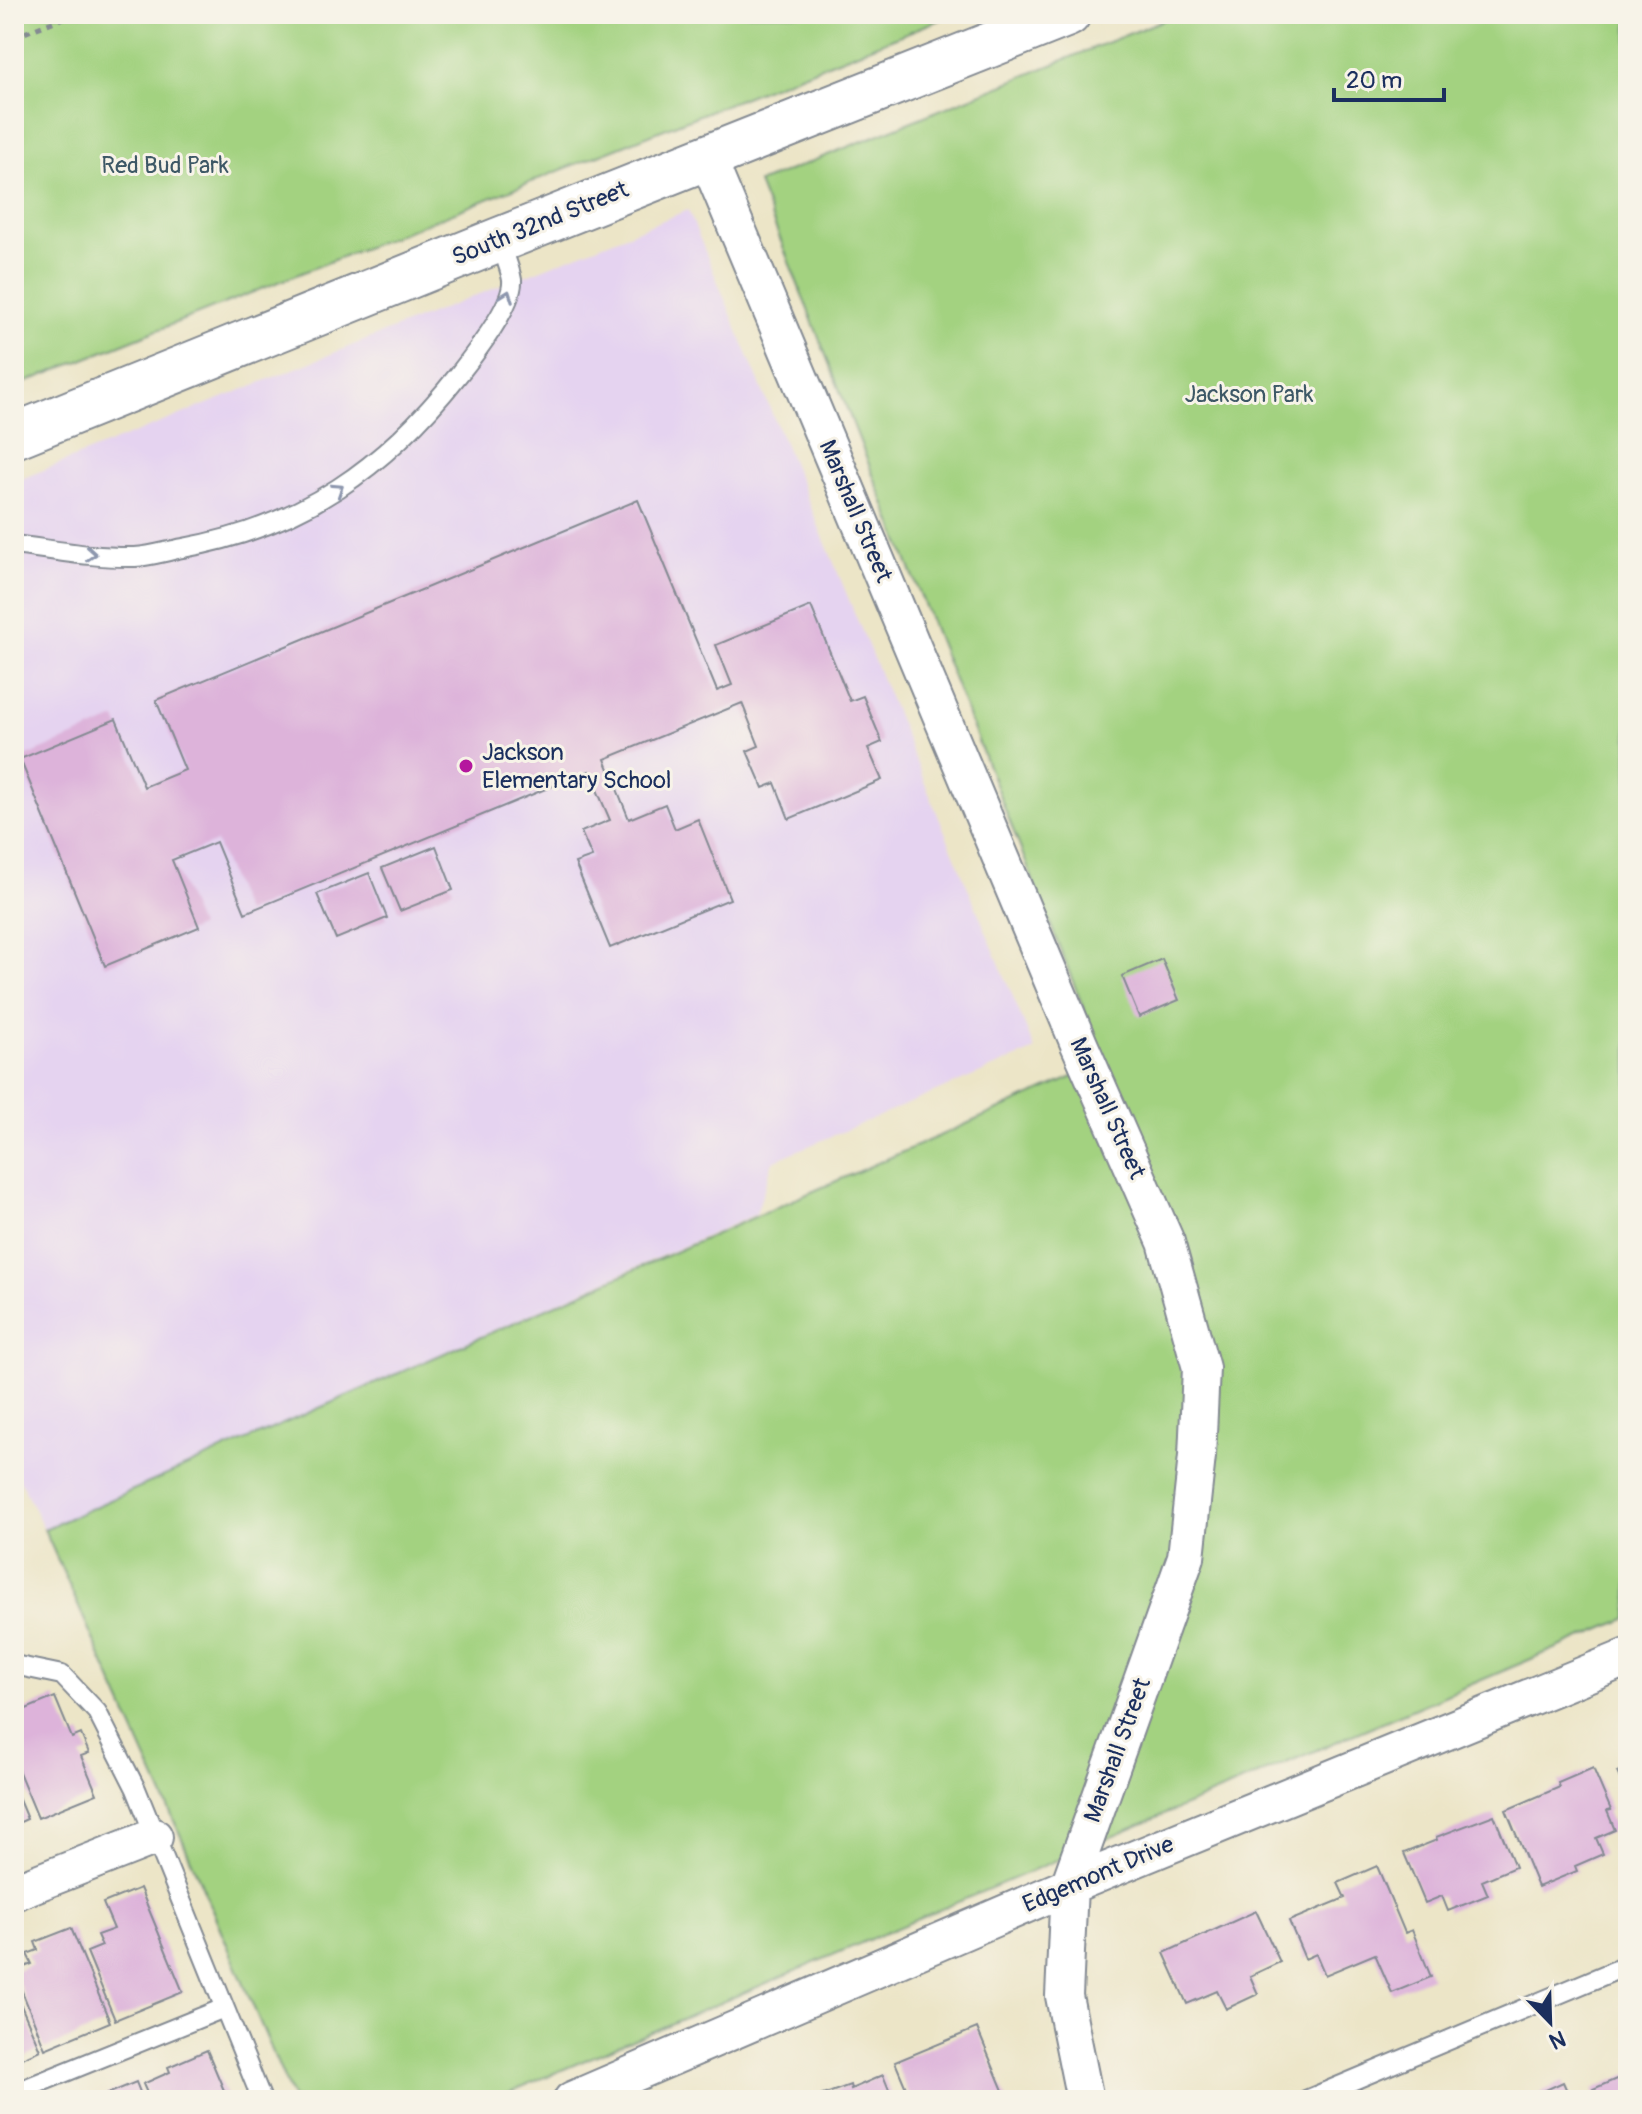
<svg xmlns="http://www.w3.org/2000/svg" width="1642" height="2114" font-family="Pangolin,sans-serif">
<rect width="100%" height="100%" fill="#f7f3e8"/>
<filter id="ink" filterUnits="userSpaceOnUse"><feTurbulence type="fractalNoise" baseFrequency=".0125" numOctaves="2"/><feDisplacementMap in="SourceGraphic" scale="16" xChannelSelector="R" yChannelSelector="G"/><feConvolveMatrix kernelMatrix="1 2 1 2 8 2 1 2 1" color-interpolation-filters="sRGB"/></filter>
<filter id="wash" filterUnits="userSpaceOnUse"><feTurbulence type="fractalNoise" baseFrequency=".006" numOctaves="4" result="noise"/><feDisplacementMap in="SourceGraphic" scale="32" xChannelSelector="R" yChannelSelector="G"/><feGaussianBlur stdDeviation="1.8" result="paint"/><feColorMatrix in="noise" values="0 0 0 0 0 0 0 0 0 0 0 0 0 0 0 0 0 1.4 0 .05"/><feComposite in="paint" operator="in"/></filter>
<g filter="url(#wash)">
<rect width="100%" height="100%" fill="#ece5c7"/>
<path fill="#e5d3f0" d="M688 210 1035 1050 773 1161 756 1214 44 1529 14 1468V482Z"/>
<path fill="#a3d280" stroke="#5f806f" stroke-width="2" d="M14 14H954L14 387Z
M1178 14H1628V1618L491 2100H293L183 1841 44 1529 1105 1063 758 183Z"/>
<g id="blocks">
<path fill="#ddb3da" d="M638 500 717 691 732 685 716 645 811 606 850 701 863 696 882 742 868 748 882 780 789 819 775 783 763 788 747 751 759 746 742 703 605 759 629 819 665 804 675 829 698 819 730 899 610 948 575 863 592 857 581 832 610 820 589 771 245 913 216 842 172 860 199 927 105 966 20 759 116 719 144 787 185 770 156 700Z
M436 846 453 890 400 911 382 868Z
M369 873 387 918 336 939 317 894Z
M1162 959 1179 1000 1139 1017 1122 976Z
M55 1697 72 1738 81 1734 89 1753 81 1756 97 1794 38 1818 14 1760V1714Z
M1628 1767V1797L1617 1772Z
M1593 1768 1611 1810 1607 1811 1615 1830 1596 1838 1603 1854 1575 1866 1577 1871 1538 1887 1506 1810 1560 1787 1558 1783Z
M14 1788 27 1819 14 1825Z
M1494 1815 1515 1867 1482 1881 1488 1895 1448 1911 1442 1896 1425 1903 1404 1853 1437 1840 1436 1837Z
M1377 1866 1405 1933 1412 1930 1431 1977 1392 1993 1375 1954 1325 1975 1316 1954 1305 1959 1289 1921 1345 1898 1338 1883Z
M140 1888 183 1992 115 2020 87 1952 102 1946 97 1935 114 1929 103 1903Z
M1256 1911 1280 1962 1250 1976 1258 1994 1226 2009 1217 1991 1187 2004 1164 1953Z
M71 1928 110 2022 45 2049 14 1971 32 1964 27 1954 38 1950 35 1942Z
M14 1989 40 2050 14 2062Z
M977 2028 1007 2100H911L895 2062Z
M207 2050 228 2100H150L143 2084 170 2072 168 2067Z
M1628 2074V2100H1598L1593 2089Z
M883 2075 893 2100H809L850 2085 851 2089Z
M136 2082 143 2100H93Z
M1563 2082 1571 2100H1540L1537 2094Z"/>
</g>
</g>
<g filter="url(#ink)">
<use href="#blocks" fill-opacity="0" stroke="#848a92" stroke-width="2"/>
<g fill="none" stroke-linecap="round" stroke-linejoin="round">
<defs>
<path id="service" d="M14 545C54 550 95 558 135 557 151 556 167 551 183 548 302 527 385 468 459 374 474 355 514 304 512 280 510 267 503 252 499 240
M14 1665 62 1675 97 1712 136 1789 262 2100
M14 2093 224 2008
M1306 2100 1628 1965"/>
<path id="minor" d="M707 157 1079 1044 1166 1242 1201 1368 1197 1456 1186 1557 1069 1886 1064 1996 1085 2100
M14 1892 154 1837
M572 2100 1069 1886 1628 1657"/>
<path id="tertiary" d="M14 436 499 240 1068 14"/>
</defs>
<use href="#service" stroke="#848a92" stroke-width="22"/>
<use href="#minor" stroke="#848a92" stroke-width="40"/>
<use href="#tertiary" stroke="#848a92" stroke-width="48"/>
<path stroke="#848a92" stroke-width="5" stroke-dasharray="6 6" stroke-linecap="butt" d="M14 37 73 14"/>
<use href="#service" stroke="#fff" stroke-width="18"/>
<use href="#minor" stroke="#fff" stroke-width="36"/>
<use href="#tertiary" stroke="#fff" stroke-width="44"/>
</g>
<defs><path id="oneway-chevron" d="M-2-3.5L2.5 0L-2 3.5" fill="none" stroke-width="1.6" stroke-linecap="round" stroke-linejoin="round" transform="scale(2)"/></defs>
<g stroke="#8d97ae">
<use href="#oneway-chevron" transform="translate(507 296) rotate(-70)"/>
<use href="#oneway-chevron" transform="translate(338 489) rotate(-33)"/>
<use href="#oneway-chevron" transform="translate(91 554) rotate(4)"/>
</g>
</g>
<circle fill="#b5179e" stroke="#f7f3e8" stroke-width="3" cx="466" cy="766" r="8"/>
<g text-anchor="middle" stroke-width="6" stroke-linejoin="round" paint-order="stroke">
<g font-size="24" fill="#3d5866" stroke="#f7f3e8">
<text x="165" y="173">Red Bud Park</text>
<text x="1249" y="402">Jackson Park</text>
</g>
<g font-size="24" fill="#1b2f5e" stroke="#f7f3e8">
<text transform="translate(540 223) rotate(-22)" y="8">South 32nd Street</text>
<text transform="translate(856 511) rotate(67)" y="8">Marshall Street</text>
<text transform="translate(1108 1108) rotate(66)" y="8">Marshall Street</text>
<text transform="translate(1117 1750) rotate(-70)" y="8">Marshall Street</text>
<text transform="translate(1098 1874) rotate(-23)" y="8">Edgemont Drive</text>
</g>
<g font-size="24" fill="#1b2f5e" stroke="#f7f3e8" text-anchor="start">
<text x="482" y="760">Jackson<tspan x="482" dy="28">Elementary School</tspan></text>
</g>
</g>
<rect width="1642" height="2114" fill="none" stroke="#f7f3e8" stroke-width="48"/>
<g transform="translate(1550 2022) rotate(157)" stroke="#f7f3e8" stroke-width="6" paint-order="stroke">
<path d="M0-6L14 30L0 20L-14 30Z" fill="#1b2f5e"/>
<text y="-12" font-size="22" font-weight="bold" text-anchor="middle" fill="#1b2f5e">N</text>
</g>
<path d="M1334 88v12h110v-12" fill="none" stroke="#1b2f5e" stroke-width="4"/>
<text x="1346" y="88" font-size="24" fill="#1b2f5e" stroke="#f7f3e8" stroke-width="6" paint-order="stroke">20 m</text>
</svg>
